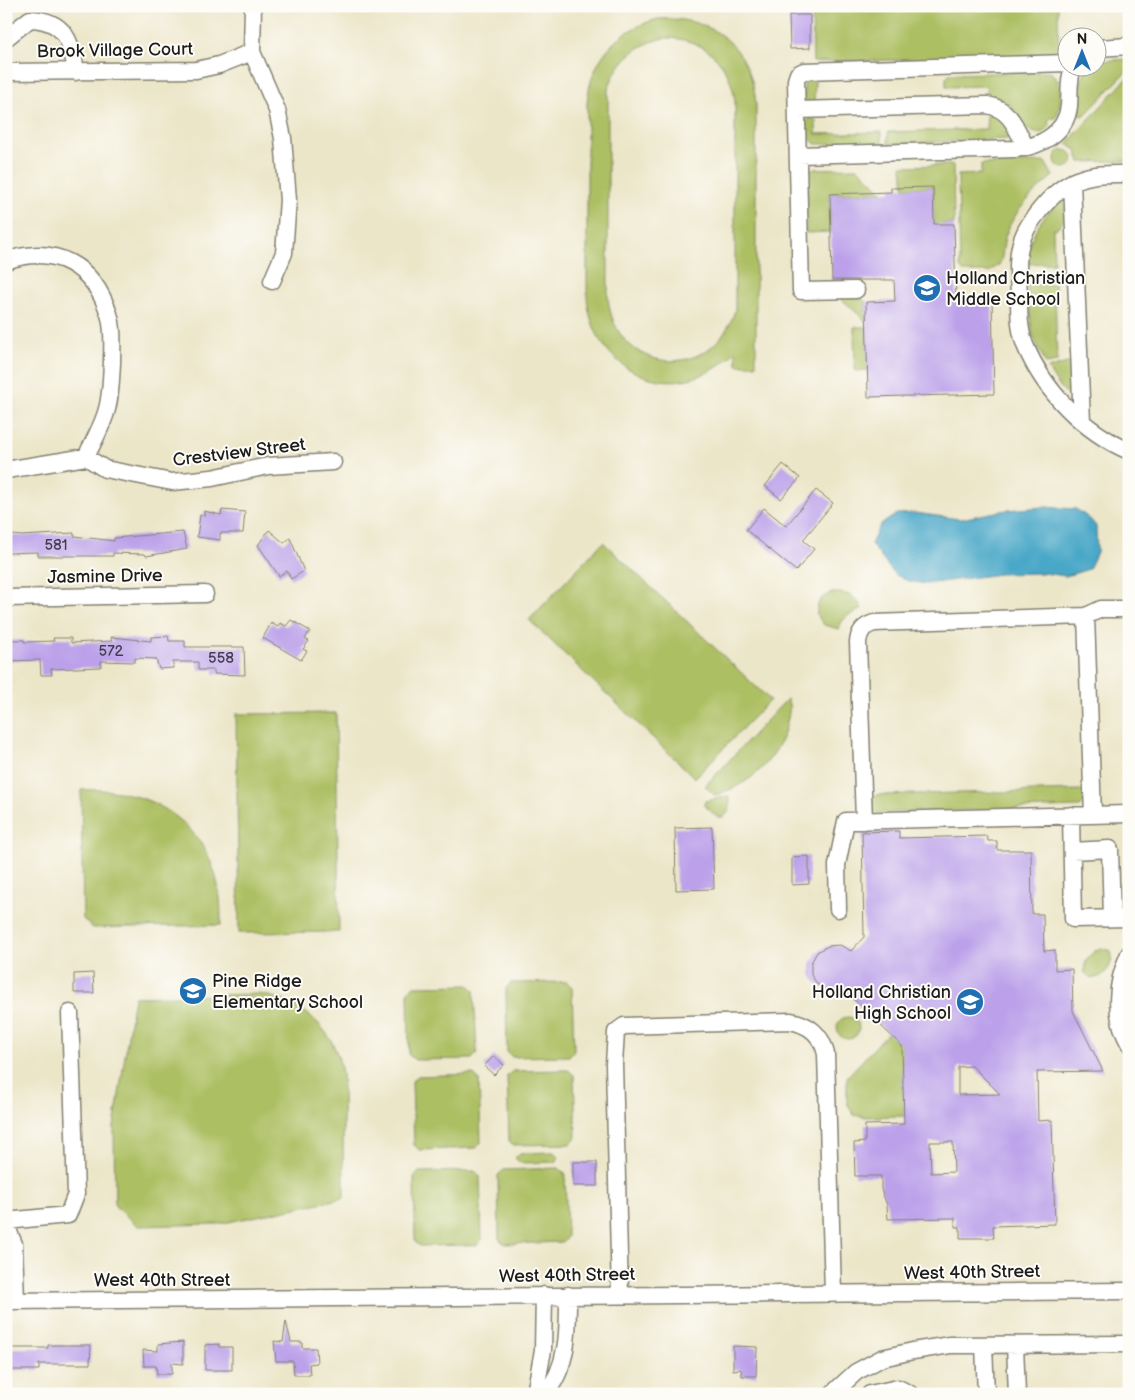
<svg xmlns="http://www.w3.org/2000/svg" width="1135" height="1400" font-family="'Balsamiq Sans',sans-serif">
<rect width="100%" height="100%" fill="#fdfcf7"/>
<filter id="ink" filterUnits="userSpaceOnUse"><feTurbulence type="fractalNoise" baseFrequency=".02" numOctaves="2"/><feDisplacementMap in="SourceGraphic" scale="10" xChannelSelector="R" yChannelSelector="G"/><feConvolveMatrix kernelMatrix="1 2 1 2 8 2 1 2 1" color-interpolation-filters="sRGB"/></filter>
<filter id="wash" filterUnits="userSpaceOnUse"><feTurbulence type="fractalNoise" baseFrequency=".0096" numOctaves="4" result="noise"/><feDisplacementMap in="SourceGraphic" scale="20" xChannelSelector="R" yChannelSelector="G"/><feGaussianBlur stdDeviation="1.12" result="paint"/><feColorMatrix in="noise" values="0 0 0 0 0 0 0 0 0 0 0 0 0 0 0 0 0 1.4 0 .05"/><feComposite in="paint" operator="in"/></filter>
<g filter="url(#wash)">
<rect width="100%" height="100%" fill="#ece6c9"/>
<path fill="#adbf63" stroke="#646e40" fill-rule="evenodd" d="M812 6H1058L1059 56 813 62Z
M658 19C714 16 751 47 756 103V365H737L736 351C681 410 593 376 587 297V103C591 59 616 30 658 19ZM665 38C705 38 731 63 735 102V310C713 384 614 375 608 297V90C617 61 636 44 665 38Z
M1129 59V69L1084 116 1079 115 1080 83 1087 68H1098V61Z
M1050 72C1064 81 1062 104 1056 118H1051L1048 121 1050 126C1031 149 1017 110 1004 101 999 97 994 98 988 97L986 86 946 87V78L949 74Z
M1129 76V161L1080 162 1076 150 1067 144 1068 142Z
M808 79 815 81 814 102H807L804 98V84Z
M987 113C999 116 1008 123 1009 136L1007 139 888 144V132L986 129Z
M810 118 816 120V134L882 132V144H815L807 136 805 121Z
M1055 159a9 9 0 1 1 18 0a9 9 0 1 1-18 0Z
M1045 162 1053 176C1035 191 1014 211 1006 234 1002 245 1004 256 999 265L989 272H963L960 267 958 175 981 174V164Z
M953 165 954 224H943L934 230 933 187 904 188 902 166Z
M858 168 883 192 830 194 831 232 806 233 808 169Z
M1061 201H1065V219L1056 229H1053L1054 263 1027 264C1027 238 1041 216 1061 201Z
M1055 284 1057 362 1046 364 1032 334 1027 285Z
M858 296 866 302V321L839 297Z
M854 327H866L868 370 855 371Z
M1067 363 1072 364 1074 401 1058 385 1048 369Z
M603 542 770 700 695 778 529 620Z
M833 593C846 592 857 596 862 609L847 616 839 625V629L824 625 817 615C816 603 821 595 833 593Z
M787 699C791 706 789 714 787 722 779 759 750 786 714 795L705 786Z
M336 713 339 932 239 933 236 714Z
M81 790C145 786 205 819 218 886 221 899 221 912 221 925L93 928 83 919Z
M1082 790 1084 791 1085 803 1080 807 876 813 870 809 871 797 876 795Z
M728 796 730 798 729 811 724 817H717L704 805 705 801Z
M1101 948 1111 951C1115 964 1104 980 1090 978L1084 972C1084 960 1091 952 1101 948Z
M567 982 572 987 574 1050 569 1056 512 1057 507 1052 506 988 511 983Z
M469 985 474 990 477 1053 472 1059 415 1060 409 1055 408 991 414 986Z
M258 994C298 999 333 1026 341 1068 344 1085 343 1104 343 1121 343 1147 344 1173 344 1198L219 1224 138 1226 115 1206 114 1127 134 997Z
M837 1028a11 11 0 1 1 22 0a11 11 0 1 1-22 0Z
M902 1032 904 1116 863 1117 854 1115 847 1103V1077L888 1033Z
M568 1070 574 1075 576 1138 571 1144 514 1145 509 1141 507 1076 513 1071Z
M473 1074 479 1080 481 1143 476 1148 419 1150 414 1145 412 1081 418 1076Z
M554 1152 559 1157 555 1162 520 1163 515 1158 520 1153Z
M559 1168 565 1174 567 1237 562 1242 505 1244 499 1239 498 1175 504 1170Z
M475 1171 480 1176 482 1239 477 1245 420 1246 415 1242 414 1177 419 1172Z"/>
<path fill="#49a7c8" stroke="#326272" d="M1045 507 1076 509 1089 518 1096 526 1097 552 1089 569 1066 576 1043 573 999 574 926 584 908 581 894 574 871 544 880 525 897 514 915 513 960 519 1006 510Z
M679 1389 693 1394H630L644 1390Z"/>
<g id="blocks">
<path fill="#bca1ea" fill-rule="evenodd" d="M789 15H810V48L790 49Z
M933 187 934 224H954L956 300 992 299 994 394 868 397 866 302 895 301 894 280H832L830 194 891 192V188Z
M783 464 800 478 781 499 765 486Z
M816 490 833 503 803 540 814 549 796 571 746 530 764 508 786 526Z
M222 510 245 512 243 533H220V540L197 537 200 515 204 516V511L221 515Z
M269 530 284 543 290 538 304 571 291 579 287 571 279 576 258 545Z
M183 532 187 549 146 556 145 554 113 553V556H38V552L6 553V534L21 536 74 533V536L114 541V538Z
M291 620 310 631 305 639 309 641 303 649 307 651 301 660 263 638 271 623 278 627 280 623 286 626Z
M168 636 169 641H185V647H244L245 675 214 674V670H198V662H173V668L159 669 156 659 135 658V662L101 661V667L51 669 52 675H41L40 660 6 661V640H24V642L54 641 53 638H71V643L112 641 111 637 151 641V637Z
M712 827 714 889 676 890 675 828Z
M899 831V838L987 836 988 841H997V850H1031L1032 914H1043L1044 951 1055 950V970L1072 969 1073 1011 1103 1071 1037 1072 1038 1121 1052 1120 1055 1224 993 1226 994 1238H960V1227H955V1218L888 1219 887 1205 881 1189V1176H855L854 1143 865 1142V1125L904 1124 902 1046 845 991H829L818 985 811 975V963L817 952 828 946 840 945 851 951 864 937 862 832ZM972 1066 1000 1094 958 1095V1067ZM930 1142H953L954 1172 931 1173Z
M809 856V884L792 885V857Z
M93 973 94 993H74V974Z
M494 1056 504 1065 494 1075 484 1066Z
M573 1162H597V1186H573Z
M286 1321 291 1342H302V1348H316L317 1363 309 1364 310 1375H294L293 1361H276L274 1341 283 1342Z
M183 1342V1364L172 1363V1374H157L156 1366H144L143 1350 158 1351V1344Z
M219 1344V1347H232V1370H205V1345Z
M48 1345H91L90 1364H39V1370H6V1353H11V1348H48Z
M733 1346 757 1347 756 1376H742L741 1369 733 1370Z"/>
</g>
</g>
<g filter="url(#ink)">
<use href="#blocks" fill-opacity="0" stroke="#848172" stroke-width="1"/>
<g fill="none" stroke-linecap="round" stroke-linejoin="round">
<defs>
<path id="minor" d="M253 6 252 52 277 110 283 138 288 200 284 253 272 281
M6 38 30 19C65 20 72 42 76 72
M1098 48 1129 46
M6 72 196 70 219 65 252 52
M797 110 987 105C1011 109 1016 128 1026 148
M798 155 1015 149C1039 147 1066 134 1069 106 1070 93 1068 80 1073 68
M1129 174C1113 174 1095 173 1080 179 1066 183 1056 192 1046 203 1015 237 1017 252 1019 296 1019 313 1019 329 1025 345 1044 391 1083 431 1129 451
M1072 182 1082 422
M6 261C55 244 93 265 109 314 114 329 112 348 112 363 111 378 111 395 107 409 103 425 93 442 86 457
M856 290 801 291 796 80 798 74 804 71 1068 63
M6 470 86 457 105 469 172 482 212 478 268 466 333 462
M6 598 205 594
M1086 616 1093 815
M1071 815 1073 919 1129 918
M864 821 858 642C859 632 864 626 874 623L1086 616 1101 609H1129
M1072 851 1110 849 1112 918
M838 909 837 865 846 821 1129 814
M1129 954C1116 983 1113 1015 1129 1043
M6 1221 68 1215 76 1194 70 1013
M6 1225 14 1244 16 1301
M620 1294 614 1064 616 1032 624 1026 790 1021C809 1024 822 1035 826 1054L833 1293
M6 1301 1129 1291
M984 1345 986 1394
M1015 1345 1017 1394
M535 1394 543 1350 544 1295
M545 1394C569 1366 568 1329 568 1295
M832 1394 856 1372 882 1358 913 1351 950 1345 1129 1344
M870 1394 898 1388 910 1394"/>
</defs>
<use href="#minor" stroke="#848172" stroke-width="19"/>
<use href="#minor" stroke="#fff" stroke-width="16"/>
</g>
</g>
<defs>
<symbol id="school-disc" viewBox="-11 -11 22 22"><circle r="9.5" fill="#1f6fb2" stroke="#fdfcf7"/><path d="M0-5L7-2L0 1L-7-2ZM-4 1L0 2.5L4 1V4Q0 6-4 4Z" fill="#fff"/></symbol>
</defs>
<g fill-rule="evenodd">
<use href="#school-disc" x="911" y="272" width="32" height="32"/>
<use href="#school-disc" x="177" y="975" width="32" height="32"/>
<use href="#school-disc" x="954" y="986" width="32" height="32"/>
</g>
<g text-anchor="middle" stroke-width="4" stroke-linejoin="round" paint-order="stroke">
<g font-size="15" fill="#443d50">
<text x="56" y="550">581</text>
<text x="111" y="656">572</text>
<text x="221" y="663">558</text>
</g>
<g font-size="18" fill="#1c1c1c" stroke="#fdfcf7">
<text transform="translate(115 50) rotate(-1)" y="6">Brook Village Court</text>
<text transform="translate(239 452) rotate(-7)" y="6">Crestview Street</text>
<text transform="translate(105 576) rotate(-1)" y="6">Jasmine Drive</text>
<text transform="translate(972 1272) rotate(-1)" y="6">West 40th Street</text>
<text transform="translate(567 1275) rotate(-1)" y="6">West 40th Street</text>
<text x="162" y="1286">West 40th Street</text>
</g>
<g font-size="18" fill="#1c1c1c" stroke="#fdfcf7" text-anchor="start">
<text x="946" y="284">Holland Christian<tspan x="946" dy="21">Middle School</tspan></text>
<text x="212" y="987">Pine Ridge<tspan x="212" dy="21">Elementary School</tspan></text>
<text x="951" y="998" text-anchor="end">Holland Christian<tspan x="951" dy="21">High School</tspan></text>
</g>
</g>
<rect width="1135" height="1400" fill="none" stroke="#fdfcf7" stroke-width="25"/>
<g transform="translate(1082 52)"><circle r="24" fill="#fdfcf7" stroke="#a3a29f"/>
<path d="M0-4L9 19L0 12L-9 19Z" fill="#1f6fb2"/>
<text y="-8" font-size="14" font-weight="bold" text-anchor="middle" fill="#1c1c1c">N</text>
</g>
</svg>
